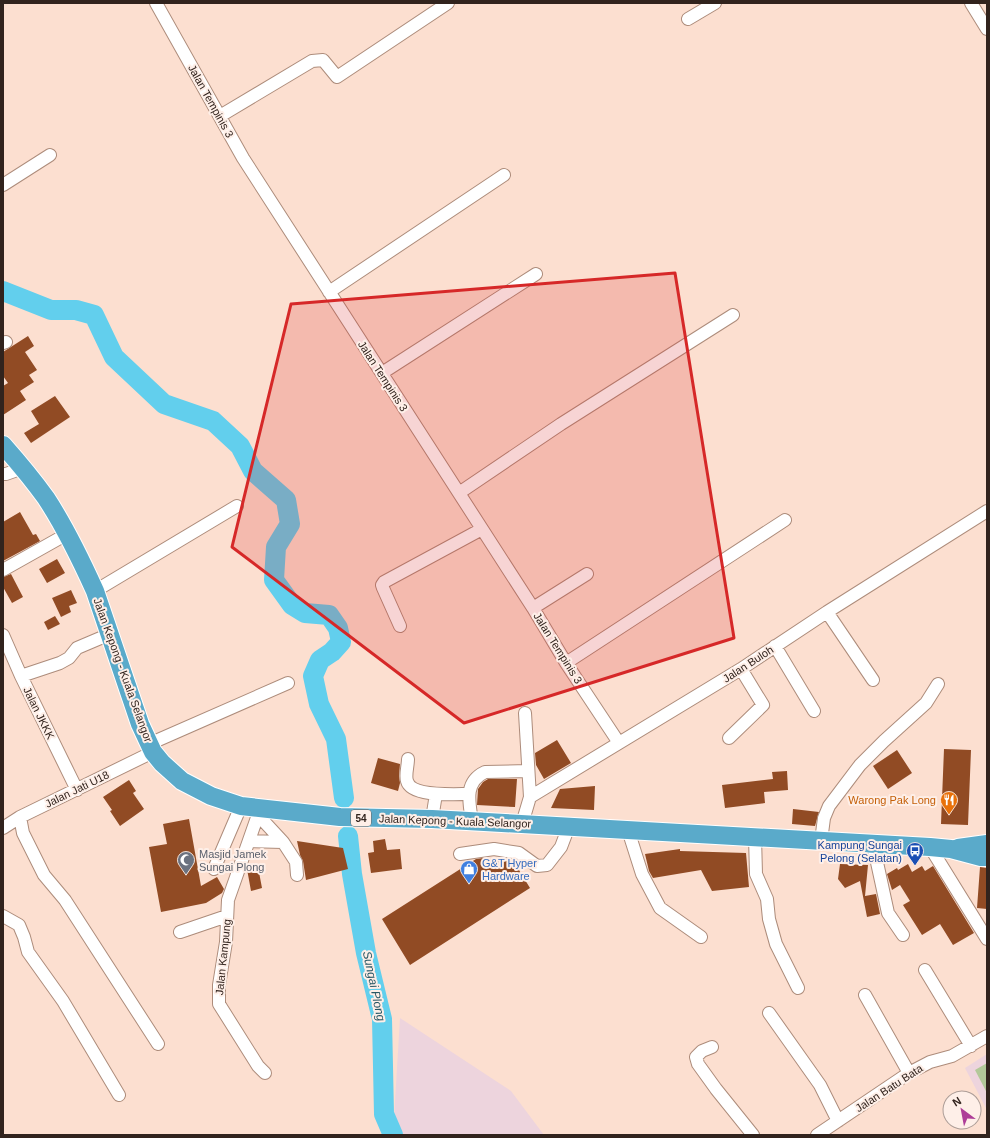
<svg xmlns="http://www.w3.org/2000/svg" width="990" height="1138" font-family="Helvetica,sans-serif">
<rect width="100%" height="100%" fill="#fcdfd0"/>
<path fill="#edd4dd" d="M400 1018 511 1091 544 1135H393Z
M987 1054V1110L965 1068Z"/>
<path fill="#b2c899" d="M987 1063V1093L975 1070Z"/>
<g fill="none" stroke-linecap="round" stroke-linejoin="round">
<path stroke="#62cfed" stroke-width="20" d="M3 291 51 310H76L94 315 114 357 164 404 213 421 240 446 253 471 286 500 290 524 276 547 274 580 292 605 305 613 329 615 338 628 341 642 332 652 320 660 313 676 319 704 336 739 344 798
M348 836 352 874 366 953 382 1019 384 1114 393 1135"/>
</g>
<path fill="#914b24" d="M28 336 34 346 25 352 37 370 29 375 34 382 20 391 26 400 3 415V386L8 383 3 376V352Z
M55 396 70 417 31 443 24 433 39 424 31 411Z
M20 512 33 535 36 534 40 541 3 561V522Z
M57 559 65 573 47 583 39 569Z
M11 574 23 597 12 603 3 587V577Z
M71 590 77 603 69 606 71 612 61 617 52 598Z
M55 616 60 624 48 630 44 622Z
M557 740 571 763 544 779 536 765 535 753Z
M944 749 971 750 968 825 941 824Z
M897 750 912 773 888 789 873 766Z
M378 758 400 764 399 776 400 783 398 791 371 783Z
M787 771 788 790 764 792 765 803 725 808 722 785 773 779 772 772Z
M517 779 515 807 477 805 478 789 483 782 488 779Z
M129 780 136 791 133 793 144 809 120 826 110 811 112 810 103 797Z
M595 786 594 810 551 808 560 789Z
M793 809 819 812 815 826 792 824Z
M189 819 201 886 217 877 224 889 222 893 206 903 161 912 149 847 167 844 163 824Z
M385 839 387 850 400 849 402 869 371 873 368 853 374 852 373 841Z
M297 841 343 848 348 869 306 880 303 861 300 855Z
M680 849V851L746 853 749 887 712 891 701 870 653 878 649 871 645 854Z
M483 858 514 862 530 888 410 965 382 919 476 859Z
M840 864 868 865 865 896 876 894 880 914 867 917 860 881 845 888 838 879Z
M908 864 912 872 922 866 925 871 933 866 974 933 953 945 940 924 922 935 903 905 910 901 900 885 892 890 887 874 897 868 898 870Z
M258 867 262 888 251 891 247 869Z
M980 867 987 868V909L977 908Z"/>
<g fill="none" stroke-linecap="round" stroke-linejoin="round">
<defs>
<path id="minor" d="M156 3 243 158 533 608 566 663 619 743
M971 3 987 29
M688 19 715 3
M220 116 312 61 323 60 337 77 448 3
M3 185 50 155
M329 292 504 175
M3 343 6 342
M382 373 536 274
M3 474H6L23 468
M459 493 561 424 733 315
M3 570 67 534
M95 591 237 506
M533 608 587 574
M827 612 873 680
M400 626 383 588 382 585 384 582 482 529
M3 635 21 676 77 790
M775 646 814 711
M566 663 785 520
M21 676 60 663 69 658 77 648 110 634
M525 713 530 797
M729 738 763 705 741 669
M149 744 288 683
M408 759C408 766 405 775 407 781 411 797 455 794 468 794
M260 809 228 900 226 942 219 985V1004L258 1066 265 1073
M258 815 283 842 296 862 297 875
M20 817 23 833 44 875 65 900 158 1044
M432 819 436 794
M472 821C469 802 464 782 485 772L528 771
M522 824 530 797 741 669 827 612 987 511
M3 828 20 817 153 752
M628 830 642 874 660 908 701 937
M755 837 756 874 767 899 769 919 776 944 798 988
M249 841 283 842
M821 841 824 818 829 806 860 765 884 741 926 703 938 684
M873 844 888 913 903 935
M930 847 987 939
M460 854 494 849 519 853 537 866 547 865 561 847 569 826
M214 869 241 806
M3 916 19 925 24 937 28 952 63 1001 119 1095
M180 932 227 916
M925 970 971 1046
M865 995 909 1073
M769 1013 820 1085 838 1121
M712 1047 702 1051 696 1057 698 1064 716 1089 753 1135
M817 1135 909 1073 930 1062 952 1056 987 1036"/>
<path id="highway" d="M3 445C18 462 33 480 46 498 65 527 81 560 95 591L140 724 153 752 162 763 182 781 211 796 241 806 340 817 432 819 930 847 951 849 981 857H987
M958 848 987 844"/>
</defs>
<use href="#minor" stroke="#ad8c7b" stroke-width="14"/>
<use href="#highway" stroke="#fff" stroke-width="20"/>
<use href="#minor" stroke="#fff" stroke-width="12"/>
<use href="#highway" stroke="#5aaaca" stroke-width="18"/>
</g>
<path fill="#d62828" fill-opacity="0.2" stroke="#d62828" stroke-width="3" stroke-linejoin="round" d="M675 273 734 638 464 723 232 547 291 304Z"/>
<defs>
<symbol id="restaurant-pin" viewBox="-11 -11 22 30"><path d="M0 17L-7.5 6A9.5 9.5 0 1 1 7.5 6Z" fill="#e8710a" stroke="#feefe8"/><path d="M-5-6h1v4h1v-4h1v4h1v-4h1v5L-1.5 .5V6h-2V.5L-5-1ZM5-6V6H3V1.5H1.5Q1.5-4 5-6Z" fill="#fff"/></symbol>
<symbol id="bus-pin" viewBox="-11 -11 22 30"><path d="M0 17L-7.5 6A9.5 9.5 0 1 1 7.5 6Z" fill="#1a4fb4" stroke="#feefe8"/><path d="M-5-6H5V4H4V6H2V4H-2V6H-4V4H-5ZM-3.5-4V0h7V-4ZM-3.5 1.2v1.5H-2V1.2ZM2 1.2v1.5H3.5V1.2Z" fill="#fff"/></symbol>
<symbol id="mosque-pin" viewBox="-11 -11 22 30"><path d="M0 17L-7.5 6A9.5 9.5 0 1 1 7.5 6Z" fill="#6b7280" stroke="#feefe8"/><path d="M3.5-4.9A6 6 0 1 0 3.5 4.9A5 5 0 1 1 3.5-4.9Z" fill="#fff"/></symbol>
<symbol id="shop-pin" viewBox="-11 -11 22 30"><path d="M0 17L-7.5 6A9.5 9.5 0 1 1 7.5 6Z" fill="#3f7fe0" stroke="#feefe8"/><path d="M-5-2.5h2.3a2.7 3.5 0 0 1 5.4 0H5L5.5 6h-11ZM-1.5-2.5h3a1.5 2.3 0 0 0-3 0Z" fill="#fff"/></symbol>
</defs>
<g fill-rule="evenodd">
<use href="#restaurant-pin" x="939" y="790" width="20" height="27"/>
<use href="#bus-pin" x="905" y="841" width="20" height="27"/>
<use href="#mosque-pin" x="176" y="850" width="20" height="27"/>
<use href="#shop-pin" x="459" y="859" width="20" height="27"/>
</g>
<g text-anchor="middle" stroke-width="4" stroke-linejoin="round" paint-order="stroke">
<rect fill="#feefe8" stroke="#6e605a" stroke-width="1" x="351" y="810" width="20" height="16" rx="3"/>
<g font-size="10" font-weight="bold" fill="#31231d">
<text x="361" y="822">54</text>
</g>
<g font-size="11" fill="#31231d" stroke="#feefe8">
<text transform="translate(211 101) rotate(61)" y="4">Jalan Tempinis 3</text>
<text transform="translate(383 376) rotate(57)" y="4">Jalan Tempinis 3</text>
<text transform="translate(558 648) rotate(58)" y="4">Jalan Tempinis 3</text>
<text transform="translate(748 664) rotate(-33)" y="4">Jalan Buloh</text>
<text transform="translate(123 670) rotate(70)" y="4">Jalan Kepong - Kuala Selangor</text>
<text transform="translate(39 713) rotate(64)" y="4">Jalan JKKK</text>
<text transform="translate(77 789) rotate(-26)" y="4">Jalan Jati U18</text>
<text transform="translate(455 821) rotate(2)" y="4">Jalan Kepong - Kuala Selangor</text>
<text transform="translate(223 957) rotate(-84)" y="4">Jalan Kampung</text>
<text transform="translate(889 1088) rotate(-33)" y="4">Jalan Batu Bata</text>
</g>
<g font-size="11" fill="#c56008" stroke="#feefe8" text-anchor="end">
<text x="936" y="804">Warong Pak Long</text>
</g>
<g font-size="11" fill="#164399" stroke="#feefe8" text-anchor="end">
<text x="902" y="849">Kampung Sungai<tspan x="902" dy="13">Pelong (Selatan)</tspan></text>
</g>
<g font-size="11" fill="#5b616d" stroke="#feefe8" text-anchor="start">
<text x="199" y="858">Masjid Jamek<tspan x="199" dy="13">Sungai Plong</tspan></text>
</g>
<g font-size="11" fill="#366cbe" stroke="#feefe8" text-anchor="start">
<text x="482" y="867">G&amp;T Hyper<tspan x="482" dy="13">Hardware</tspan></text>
</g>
<g font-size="12" font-style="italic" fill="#285765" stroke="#feefe8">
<text transform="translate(374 986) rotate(78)" y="4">Sungai Plong</text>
</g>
</g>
<rect width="990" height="1138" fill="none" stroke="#31231d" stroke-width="8"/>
<g transform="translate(962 1110) rotate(328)"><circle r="19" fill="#feefe8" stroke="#ac9d97"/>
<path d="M0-3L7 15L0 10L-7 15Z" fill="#ae3d98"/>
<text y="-6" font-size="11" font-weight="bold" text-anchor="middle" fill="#31231d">N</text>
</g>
</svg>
